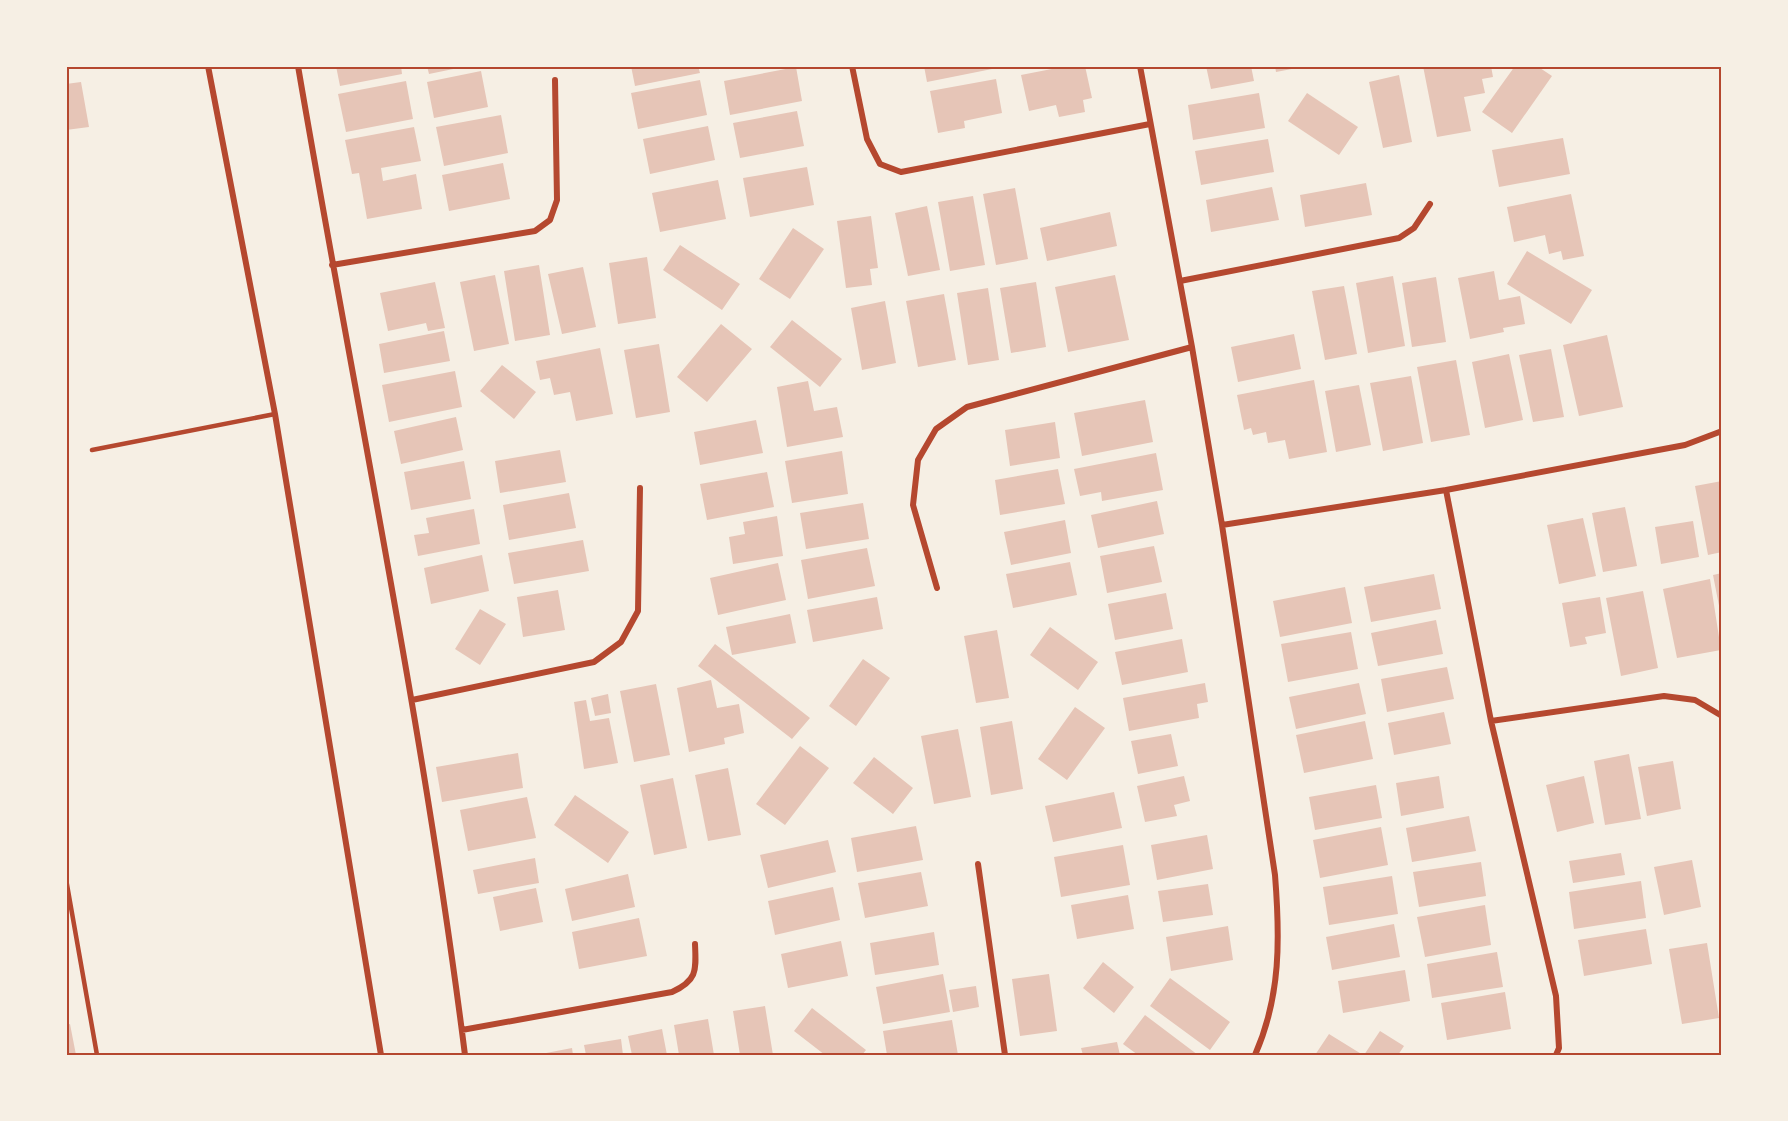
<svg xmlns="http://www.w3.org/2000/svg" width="1788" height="1121" font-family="'Asap Condensed',sans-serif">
<rect width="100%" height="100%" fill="#f6efe4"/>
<path fill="#e6c5b7" d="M336 66H401L402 74 340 86Z
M427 66H462L463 67 429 74Z
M631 66H698L700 73 635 86Z
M924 66H996L997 68 927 82Z
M1067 66H1085L1092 98 1083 100 1085 112 1059 117 1056 105 1029 111 1021 75Z
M1206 66H1251L1254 81 1211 89Z
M1275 66H1302V67L1276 72Z
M1423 66H1491L1493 77 1482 79 1485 93 1464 97 1471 131 1437 137Z
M1515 66H1537L1552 76 1512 133 1482 112Z
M796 67 802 101 730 115 724 81Z
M481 71 488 107 434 118 427 82Z
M1399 75 1412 142 1383 148 1369 82Z
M996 79 1002 113 964 121 965 128 938 133 930 91Z
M700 80 707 115 638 129 631 93Z
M406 81 413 119 346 132 338 94Z
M81 82 89 127 66 130V84Z
M1259 93 1265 128 1193 140 1188 105Z
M1307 93 1358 127 1339 155 1288 121Z
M797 111 804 146 740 158 733 123Z
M501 115 508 153 444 166 436 127Z
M708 126 715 160 650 174 643 139Z
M414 127 421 161 381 168 383 181 416 174 422 209 367 219 359 173 352 174 345 140Z
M1563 138 1570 174 1499 187 1492 150Z
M1268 139 1274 172 1201 185 1195 151Z
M503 163 510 199 449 211 442 175Z
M807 167 814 205 750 217 743 178Z
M718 180 726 219 660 232 652 193Z
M1366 183 1372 215 1305 227 1300 195Z
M1272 187 1279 220 1211 232 1206 200Z
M1015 188 1028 259 996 265 983 194Z
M1571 194 1584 256 1563 260 1561 251 1549 254 1545 235 1514 242 1507 207Z
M973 196 985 265 950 271 938 202Z
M927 206 940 270 908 276 895 213Z
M1110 212 1117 246 1047 261 1040 228Z
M871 216 878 268 870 269 872 285 846 288 837 221Z
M793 228 824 249 790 299 759 279Z
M680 245 740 284 722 310 663 270Z
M1527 251 1592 290 1571 324 1507 284Z
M647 257 656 318 618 324 609 263Z
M539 265 550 335 515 341 504 271Z
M583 267 596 327 562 334 548 274Z
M1494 271 1499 300 1520 296 1525 324 1503 328 1504 332 1470 339 1458 278Z
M495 275 509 344 474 351 460 282Z
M1115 275 1129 340 1068 352 1055 287Z
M1393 276 1405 346 1368 353 1356 283Z
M1436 277 1446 342 1412 347 1402 283Z
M435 282 445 328 428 331 426 323 388 331 380 293Z
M1036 282 1046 347 1011 353 1000 288Z
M1344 286 1357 354 1325 360 1312 291Z
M988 288 999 360 968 365 957 293Z
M944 294 956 360 918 367 906 301Z
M885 301 896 363 862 370 851 308Z
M792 320 842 359 820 387 770 347Z
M721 324 752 349 707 402 677 377Z
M444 331 450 361 384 373 379 344Z
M1294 334 1301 369 1238 382 1231 347Z
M1607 335 1623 407 1579 416 1563 345Z
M659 344 670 412 636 418 624 350Z
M600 348 613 414 576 421 570 392 554 395 550 378 540 380 536 361Z
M1551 349 1564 417 1533 422 1519 355Z
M1509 354 1523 420 1485 428 1472 362Z
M1456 360 1470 435 1431 442 1417 367Z
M502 365 536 392 514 419 480 391Z
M455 371 462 407 389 422 382 385Z
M1411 376 1423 443 1383 451 1370 383Z
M1314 380 1327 452 1289 459 1285 440 1268 443 1266 432 1253 435 1251 428 1244 430 1237 395Z
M808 381 814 411 837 407 843 437 787 447 777 387Z
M1359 385 1371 445 1336 452 1325 391Z
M1145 400 1153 442 1082 456 1074 413Z
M456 417 463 450 401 464 394 431Z
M756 420 763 453 700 465 694 432Z
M1055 422 1060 458 1010 466 1005 430Z
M560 450 566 482 500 493 495 461Z
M842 451 848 494 792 503 785 461Z
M1156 453 1163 490 1102 501 1101 492 1080 496 1074 469Z
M464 461 471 499 411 510 404 472Z
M1058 469 1065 504 1000 515 995 480Z
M767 472 774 507 707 520 700 484Z
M1722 481V552L1708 555 1695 486Z
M569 493 576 528 509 540 503 505Z
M1157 501 1164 534 1098 548 1091 515Z
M863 503 869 539 806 549 800 513Z
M1625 507 1637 566 1603 572 1592 513Z
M474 509 480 544 418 556 414 535 429 533 426 518Z
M777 516 783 556 733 564 729 537 745 534 743 522Z
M1583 518 1596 576 1559 584 1547 525Z
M1065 520 1071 553 1011 565 1004 532Z
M1693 521 1699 557 1661 564 1655 527Z
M583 540 589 571 514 584 508 553Z
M1154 546 1162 582 1107 593 1100 556Z
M867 548 875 586 808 599 801 560Z
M482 555 489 591 431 604 424 568Z
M1070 562 1077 595 1013 608 1006 574Z
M778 563 786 600 718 615 710 578Z
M1722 573V616H1721L1713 575Z
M1434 574 1441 609 1371 622 1364 587Z
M1710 579 1721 650 1677 658 1663 589Z
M1345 587 1352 623 1280 637 1273 601Z
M558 590 565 630 523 637 517 597Z
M1643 591 1658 668 1621 676 1606 598Z
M1166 593 1173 629 1115 640 1108 604Z
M877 597 883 629 813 642 807 610Z
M1600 597 1606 633 1585 637 1587 644 1570 647 1562 603Z
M480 609 506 624 480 665 455 649Z
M790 614 796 643 732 655 726 627Z
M1436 620 1443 654 1378 666 1371 633Z
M1050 627 1098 662 1078 690 1030 655Z
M997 630 1009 698 976 703 964 636Z
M1351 632 1358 669 1288 682 1281 644Z
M1182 639 1188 672 1122 685 1115 652Z
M715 644 810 718 792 739 698 666Z
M863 659 890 678 856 726 829 706Z
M1447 667 1454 699 1387 712 1381 679Z
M711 680 717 708 739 704 744 733 724 738 725 744 689 752 677 688Z
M1205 683 1208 702 1197 704 1199 718 1129 731 1123 698Z
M1359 683 1366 714 1296 729 1289 697Z
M656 684 670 755 634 762 620 691Z
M608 694 611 713 595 716 591 698Z
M586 700 590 721 609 718 618 763 584 769 574 702Z
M1075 707 1105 728 1067 780 1038 759Z
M1444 712 1451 744 1394 755 1388 723Z
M1012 721 1023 789 991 795 980 727Z
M1365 721 1373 759 1304 773 1296 735Z
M958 729 971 797 934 804 921 736Z
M1171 734 1178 766 1138 774 1131 741Z
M800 746 829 768 785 825 756 804Z
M518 753 523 788 442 802 436 767Z
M1629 754 1641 819 1605 825 1594 761Z
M874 757 913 788 893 814 853 783Z
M1673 761 1681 809 1647 816 1638 767Z
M728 768 741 835 708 841 695 775Z
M1184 776 1190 801 1174 805 1177 816 1145 822 1137 786Z
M1439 776 1444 808 1401 816 1396 783Z
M1584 776 1594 823 1557 832 1546 785Z
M673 778 687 848 654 855 640 785Z
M1376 785 1382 818 1315 830 1309 797Z
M1114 792 1122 828 1053 842 1045 806Z
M575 795 629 832 608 863 554 825Z
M527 797 536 838 468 851 460 810Z
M1469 816 1476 851 1412 862 1406 828Z
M916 826 923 860 857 872 851 838Z
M1381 827 1388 865 1320 878 1313 840Z
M1207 835 1213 869 1157 880 1151 845Z
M828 840 836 872 768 888 760 855Z
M1123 845 1130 885 1061 897 1054 857Z
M1621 853 1625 875 1573 883 1569 861Z
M535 858 539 883 478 894 473 870Z
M1692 860 1701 907 1664 915 1654 867Z
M1481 862 1486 896 1419 907 1413 872Z
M921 872 928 906 865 918 858 883Z
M628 874 635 907 572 921 565 889Z
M1392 876 1398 914 1329 925 1323 887Z
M1641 881 1646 918 1574 929 1569 892Z
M1208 884 1213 915 1163 922 1158 891Z
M833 887 840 920 775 935 768 901Z
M536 888 543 922 500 931 493 897Z
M1128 895 1134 929 1077 939 1071 905Z
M1485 905 1491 945 1425 957 1417 917Z
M639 918 647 956 579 969 572 932Z
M1394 924 1400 957 1332 970 1326 937Z
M1228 926 1233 960 1171 971 1166 937Z
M1646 929 1652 964 1584 976 1578 940Z
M934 932 939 965 875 975 870 943Z
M841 941 848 976 788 988 781 954Z
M1707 943 1719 1018 1682 1024 1669 949Z
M1497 952 1503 987 1432 998 1427 964Z
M1103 962 1134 987 1114 1013 1083 988Z
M1405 970 1410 1001 1343 1013 1338 981Z
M943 974 950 1012 883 1024 876 987Z
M1049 974 1057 1031 1020 1036 1012 979Z
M1170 978 1230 1022 1210 1050 1150 1006Z
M976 986 979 1007 953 1012 949 990Z
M1505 992 1511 1029 1447 1040 1441 1003Z
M765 1006 773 1055H740L733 1011Z
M812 1008 866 1050 862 1055H825L794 1031Z
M1145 1015 1198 1055H1138L1123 1044Z
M708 1019 714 1055H679L674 1025Z
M952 1020 958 1055H887L883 1031Z
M70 1024 76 1055H66V1025Z
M662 1029 667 1055H632L628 1036Z
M1380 1031 1404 1046 1398 1055H1364Z
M1329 1034 1363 1055H1315Z
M621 1039 623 1055H586L584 1045Z
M1117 1042 1120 1055H1083L1081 1048Z
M572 1048 573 1055H541V1054Z"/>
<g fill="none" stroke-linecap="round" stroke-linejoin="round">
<path stroke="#b5482f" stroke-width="4.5" d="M92 450 275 414
M66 879 97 1055"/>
<path stroke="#b5482f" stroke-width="6" d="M208 66 275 414 381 1055
M298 66C354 395 423 723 465 1055
M852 66 867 139 880 164 901 172 1150 124
M1140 66 1192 347 1222 525 1275 875C1280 938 1281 996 1255 1055
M332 265 535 231 550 220 557 200 555 80
M1180 281 1399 238 1414 228 1430 204
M1446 490 1491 721 1556 996 1559 1048 1556 1055
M1222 525 1446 490 1685 445 1722 431
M937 588 913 505 918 460 936 429 967 407 1192 347
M412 700 594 662 621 642 638 611 640 488
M1491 721 1664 696 1695 700 1722 716
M978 864 1005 1055
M462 1030 672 992C698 980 696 970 695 944"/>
</g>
<rect width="1788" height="1121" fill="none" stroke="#f6efe4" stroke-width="135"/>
<rect x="68" y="68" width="1652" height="986" fill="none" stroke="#b5482f" stroke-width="2"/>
</svg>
